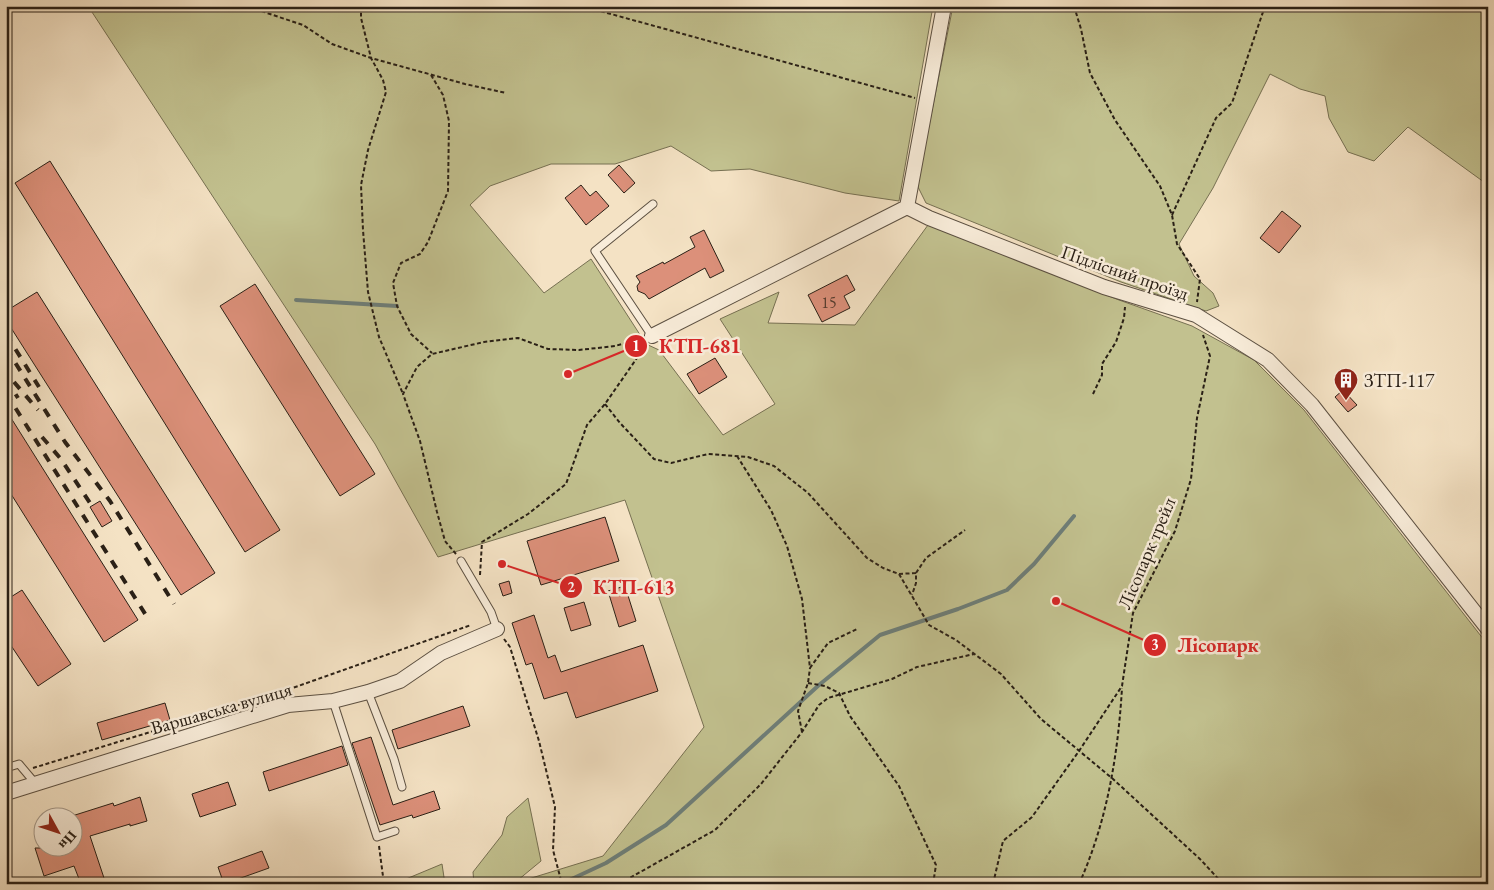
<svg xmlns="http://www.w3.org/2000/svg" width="1494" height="890" font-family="'EB Garamond',serif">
<rect width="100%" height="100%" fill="#f4e2c4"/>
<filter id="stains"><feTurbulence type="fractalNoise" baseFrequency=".004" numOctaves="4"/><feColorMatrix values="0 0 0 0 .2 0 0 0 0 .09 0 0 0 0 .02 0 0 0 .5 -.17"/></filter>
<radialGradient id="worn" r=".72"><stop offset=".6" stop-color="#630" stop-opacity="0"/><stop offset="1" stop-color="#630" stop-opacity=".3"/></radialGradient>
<path fill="#c2c18f" stroke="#767052" d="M88 6H933L899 201 845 193 750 169 711 171 671 146 615 164H551L490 186 470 205 544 293 591 259 646 344 659 350 723 435 775 404 720 319 779 292 768 323 855 325 928 225 1119 300 1192 326 1254 360 1304 410 1488 645V884H512L603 856 704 727 625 500 438 557 375 444Z
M953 6H1488V185L1408 127 1374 161 1348 152 1329 118 1325 96 1300 89 1270 74 1213 188 1179 244 1194 276 1213 293 1219 306 1206 311 1121 282 926 203 917 185Z
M528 798 541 861 518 880 506 884H474L473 872 502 835 507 817Z
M442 864 445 884H394Z"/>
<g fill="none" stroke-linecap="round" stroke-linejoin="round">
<path stroke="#6e7e78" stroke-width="4" d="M296 300 397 306
M561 884 606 863 666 825 819 685 880 635 958 609 1007 590 1034 564 1074 516"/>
</g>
<path fill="#dc907a" stroke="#2a2016" d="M50 161 280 530 245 552 15 183Z
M619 165 635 183 624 193 608 175Z
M581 185 590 196 596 191 609 206 586 225 565 198Z
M1282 211 1301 226 1279 253 1260 238Z
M704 230 724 271 710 278 705 268 649 299 645 294 638 291 637 286 640 282 636 276 663 262 664 264 695 247 690 237Z
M847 275 855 290 844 296 850 308 822 322 808 295Z
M255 284 375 474 340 496 220 306Z
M37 292 215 573 181 595 6 320V311Z
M715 358 727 377 699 394 687 374Z
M1343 390 1357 405 1348 412 1335 397Z
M6 410 138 620 104 642 6 486Z
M100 501 112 521 102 527 90 507Z
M605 517 619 561 541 585 527 541Z
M509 581 512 593 503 596 499 584Z
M625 586 636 621 619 627 608 591Z
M22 590 71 664 38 686 6 638V600Z
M584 602 591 625 571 631 564 608Z
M534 615 548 658 555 655 561 672 643 645 658 691 576 718 567 692 544 699 532 663 526 665 512 623Z
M165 703 170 720 102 740 97 723Z
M463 706 470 726 398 749 392 730Z
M371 737 393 805 434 791 440 809 413 818 412 815 380 825 352 743Z
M342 746 348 765 269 791 263 772Z
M228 782 236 805 200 817 192 794Z
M140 797 147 821 130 826V824L90 836 106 884H81L74 866 44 876 35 848H72V816L113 803 114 806Z
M262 851 269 868 224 884 218 867Z"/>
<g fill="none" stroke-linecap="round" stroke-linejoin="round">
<defs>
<path id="lane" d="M652 336 595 251 653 204
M461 561 491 612 497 629
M368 692 394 759 402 787
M333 701 377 837 395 831
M6 768 19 764 35 783"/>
<path id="street" d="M907 207 929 218 1104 287 1196 315 1268 360 1312 405 1488 629
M907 207 944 6
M652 336 907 207
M6 793 288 705 333 701 368 692 400 681 441 653 497 629"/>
</defs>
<use href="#lane" stroke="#5c5042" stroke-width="9"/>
<use href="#street" stroke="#5c5042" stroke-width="16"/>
<path stroke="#2a2016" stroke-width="2" stroke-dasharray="4 2.5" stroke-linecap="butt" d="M236 6 261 11 303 25 332 44 371 58 465 84 506 93
M361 6V18L371 58 383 80 386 92 368 150 361 185 363 230 368 292 379 337 403 394
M582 6 915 98
M1074 6 1081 29 1090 73 1115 120 1160 186 1172 215 1177 244 1200 279 1197 302
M431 75 443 95 449 121 448 191 428 242 420 254 401 263 393 283 397 306 411 334 432 353
M1172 215 1216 118 1232 103 1265 6
M1093 394 1102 375V364L1116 342 1124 318 1125 307
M605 404 620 423 654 459 671 463 708 454 748 457 774 466 808 493 867 558 883 568 899 574 929 625 956 640 1001 674 1041 719 1113 779 1201 860 1223 884
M737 456 771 510 787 546 802 599 810 668 828 643 857 629
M456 554 445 541 437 512 420 441 403 394 417 367 432 354 484 342 518 338 548 349 579 350 615 346 640 339
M916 573 926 558 965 530
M899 574 916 573V583L912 595
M480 575 482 542 528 514 566 484 587 425 605 404 646 345
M504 639 510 647 539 741 555 807 553 850 562 884
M808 683 825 686 839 693 850 716 899 786 936 865 933 884
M802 732 798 711 808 683 810 668
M33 768 284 691 471 625
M379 846 384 884
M619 884 715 830 761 784 802 732 819 705 828 698 892 679 917 667 974 654
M993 884 1003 841 1032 817 1079 751 1122 686 1133 613 1175 531 1191 479 1197 418 1210 356 1203 335
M1079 884C1107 822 1118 755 1122 688"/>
<use href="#lane" stroke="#f8ecd9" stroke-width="7"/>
<use href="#street" stroke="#f8ecd9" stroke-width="14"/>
<path stroke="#2a2016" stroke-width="4" stroke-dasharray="9 9" stroke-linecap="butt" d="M6 334 39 387
M6 348 65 442 110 501 174 604
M6 379 18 398
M14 382 38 410
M6 393 149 620
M42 437 61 459 92 506"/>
</g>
<defs>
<symbol id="building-pin" viewBox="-11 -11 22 30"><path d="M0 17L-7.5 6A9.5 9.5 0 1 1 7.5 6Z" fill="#8f2418" stroke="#f8ecd9"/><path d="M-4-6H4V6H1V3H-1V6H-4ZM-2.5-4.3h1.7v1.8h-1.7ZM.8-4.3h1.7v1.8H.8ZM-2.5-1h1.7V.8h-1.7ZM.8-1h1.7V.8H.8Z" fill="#fff"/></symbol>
</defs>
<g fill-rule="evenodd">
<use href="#building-pin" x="1332" y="366" width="28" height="38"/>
</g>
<g text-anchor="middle" stroke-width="5" stroke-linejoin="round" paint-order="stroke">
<g font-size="16" fill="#563c2f">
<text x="829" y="308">15</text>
</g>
<g font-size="19" fill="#2a2016" stroke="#f8ecd9">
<text transform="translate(1125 272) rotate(19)" y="7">Підлісний проїзд</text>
<text transform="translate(1146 553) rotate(-67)" y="7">Лісопарк трейл</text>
<text transform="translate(221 708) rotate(-16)" y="7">Варшавська вулиця</text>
</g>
<g font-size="19" fill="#2a2016" stroke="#f8ecd9" text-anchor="start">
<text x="1364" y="387">ЗТП-117</text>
</g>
</g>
<path fill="none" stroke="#d62828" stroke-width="2" d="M568 374L636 346M502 564L571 587M1056 601L1155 645"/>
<g fill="#d62828" stroke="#f8ecd9" stroke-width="2">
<circle cx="568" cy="374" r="5"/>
<circle cx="502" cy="564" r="5"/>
<circle cx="1056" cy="601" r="5"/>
<circle cx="636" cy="346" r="12"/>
<circle cx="571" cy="587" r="12"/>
<circle cx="1155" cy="645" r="12"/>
</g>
<g font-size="15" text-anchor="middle" font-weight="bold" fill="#fff">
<text x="636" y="351">1</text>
<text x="571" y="592">2</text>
<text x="1155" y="650">3</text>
</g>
<g font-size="20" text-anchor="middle" font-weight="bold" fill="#d62828" stroke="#f8ecd9" stroke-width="5" stroke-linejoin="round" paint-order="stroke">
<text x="700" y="353">КТП-681</text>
<text x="634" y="594">КТП-613</text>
<text x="1218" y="652">Лісопарк</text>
</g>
<rect width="1494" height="890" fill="none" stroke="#f4e2c4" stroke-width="25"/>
<rect x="8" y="8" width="1479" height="875" fill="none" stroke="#2a2016" stroke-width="2.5"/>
<rect x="12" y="12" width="1469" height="865" fill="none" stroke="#2a2016"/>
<g transform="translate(58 832) rotate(130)"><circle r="24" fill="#f8ecd9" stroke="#a69a8b"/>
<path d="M0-4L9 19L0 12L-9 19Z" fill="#8f2418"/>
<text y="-8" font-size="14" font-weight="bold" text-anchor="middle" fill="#2a2016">Пн</text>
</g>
<rect width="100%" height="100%" filter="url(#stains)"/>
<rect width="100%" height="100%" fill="url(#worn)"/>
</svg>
